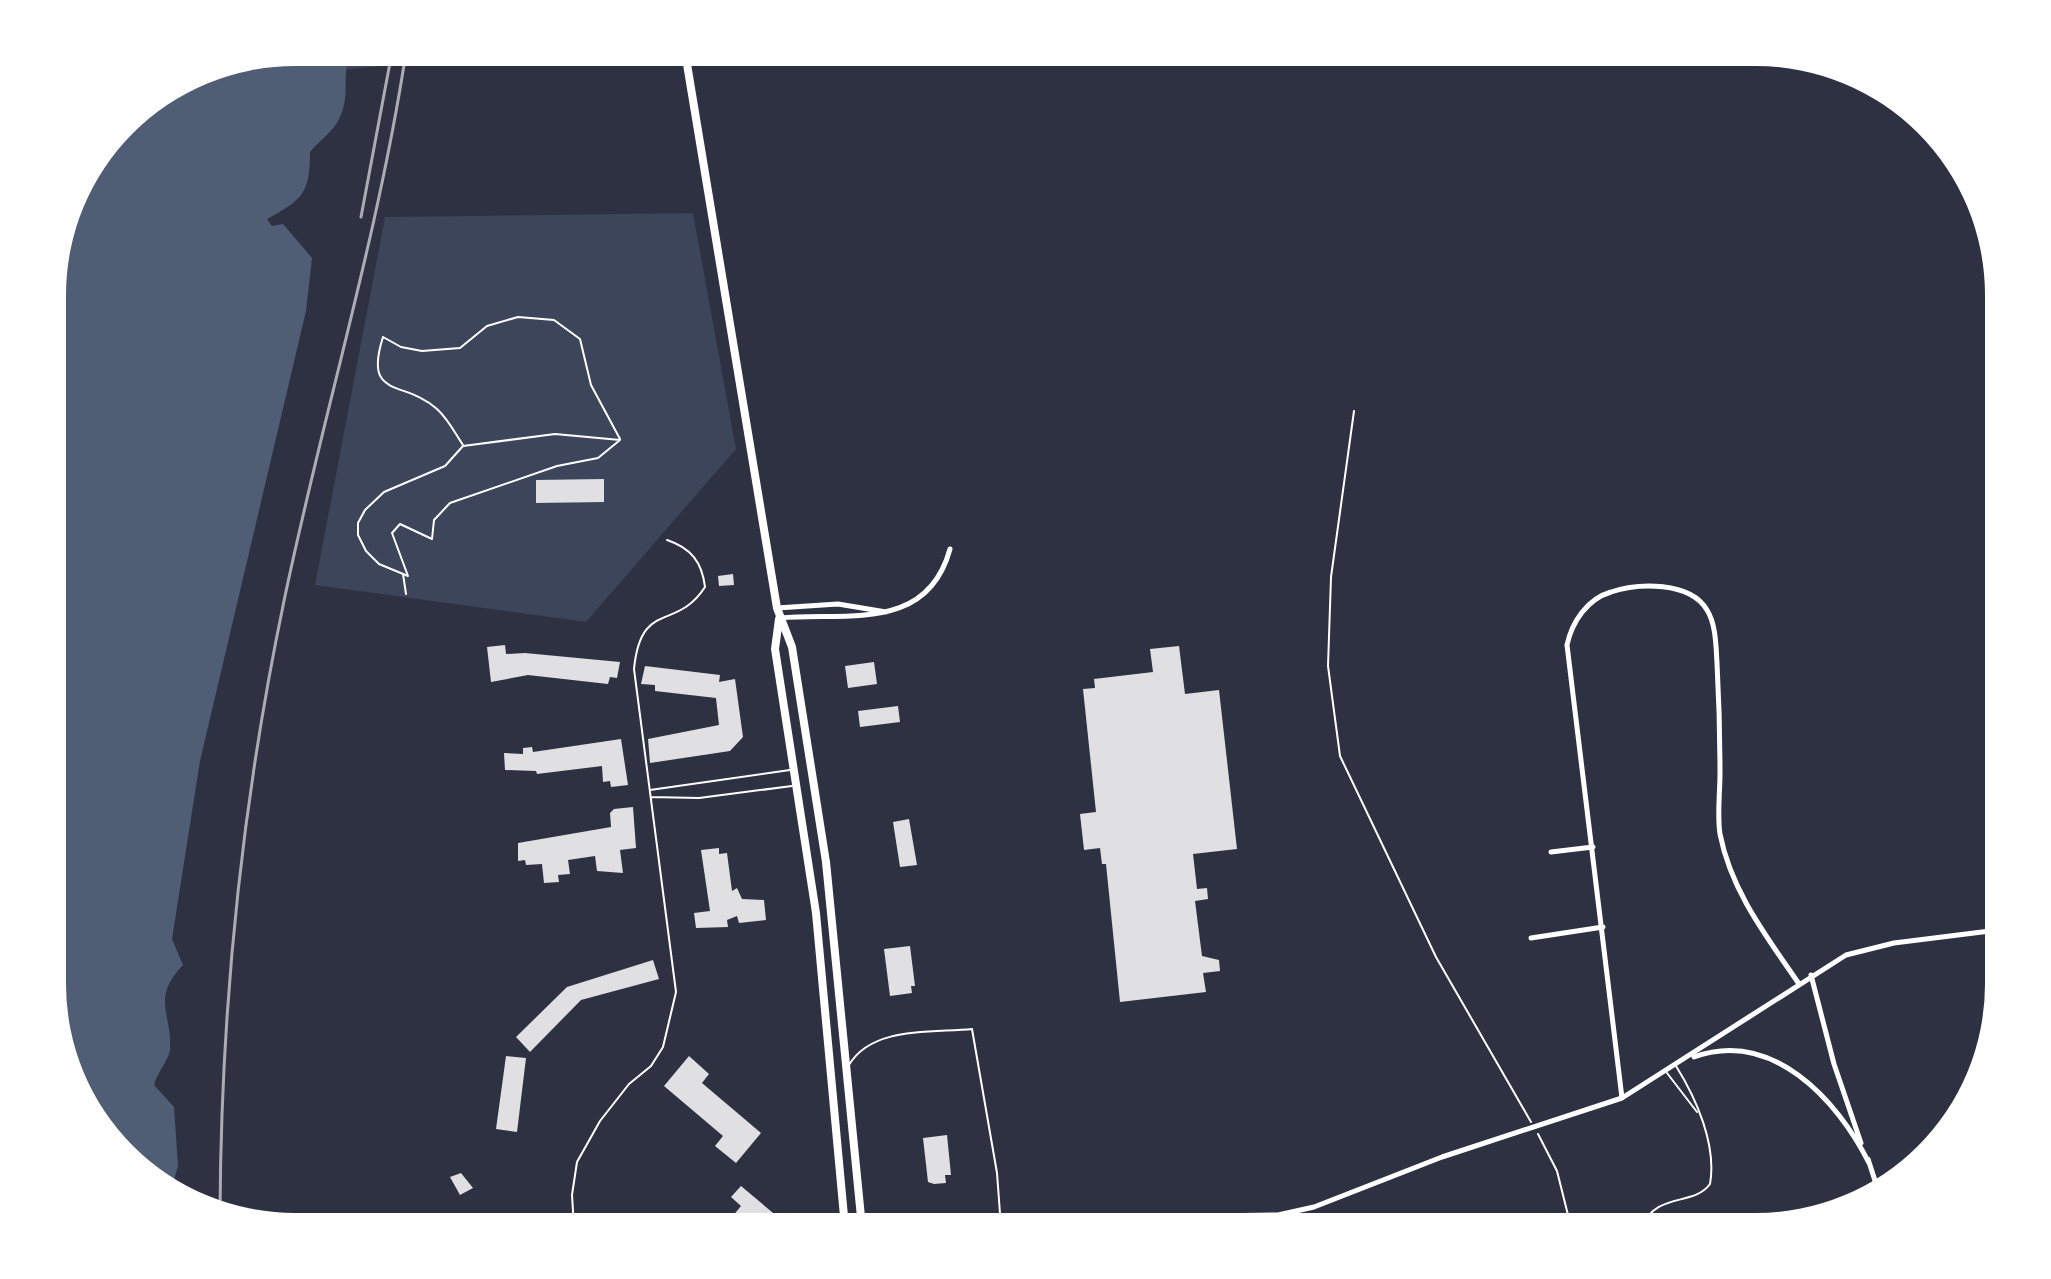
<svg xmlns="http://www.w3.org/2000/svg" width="2051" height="1279" font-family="'Golos Text',sans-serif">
<rect width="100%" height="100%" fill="#2d3142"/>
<path fill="#3c4559" d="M347 52H516L343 70Z
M693 213 736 449 586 622 315 585 385 217Z"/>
<path fill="#4f5d75" d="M295 52H350C341 75 351 97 339 119 334 131 318 142 310 152 310 194 302 200 267 219L272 226 283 224 312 258 306 311 200 761 172 939 183 965C150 999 173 1015 170 1050 168 1061 157 1073 154 1085L174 1107 178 1166 171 1191 161 1186 93 1118 54 1015V264L77 187 135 113 203 70Z"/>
<path fill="#e0e0e3" d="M604 479V502L536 503V480Z
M733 574 734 585 719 586 718 576Z
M505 645 506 654 525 653 620 662 617 678 610 677 608 684 528 675 491 682 487 647Z
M1179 646 1185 694 1219 690 1237 849 1193 854 1197 889 1207 888 1208 899 1195 901 1202 956 1219 960 1220 971 1203 973 1206 992 1120 1002 1106 864H1102L1100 848 1084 850 1080 814 1096 812 1083 689 1095 688 1094 679 1153 672 1150 649Z
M874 662 877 684 848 688 845 666Z
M645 666 720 675 719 682 735 679 743 737 730 751 650 763 648 739 719 725 716 698 655 691V685L641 684Z
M898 706 900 722 860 727 858 711Z
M621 739 628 785 611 787 610 781 603 782 602 766 537 774 536 771 505 770 504 753 523 754V748L532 747 533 752Z
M633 807 636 848 620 850 623 873 597 871 595 856 568 860 570 874 558 875 559 882 544 883 542 864 526 865 525 860 518 861V843L611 827 610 813 614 809Z
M909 819 917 865 900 867 893 822Z
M719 848V854L727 853 732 891 737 888 742 899 764 900 766 920 739 923 737 916 727 920 728 927 696 928 694 913 710 911 701 850Z
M910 946 915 986H911L912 993 890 996 884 949Z
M653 960 659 979 581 1000 530 1052 516 1037 567 987Z
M506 1056 526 1058 517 1132 496 1129Z
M689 1056 709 1074 702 1083 761 1133 736 1163 715 1146 723 1136 664 1086Z
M947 1135 951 1175H945L946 1183 934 1184 928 1182 923 1138Z
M461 1173 473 1188 460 1195 450 1177Z
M741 1186 785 1223 781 1227H743L732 1217 741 1206 731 1197Z"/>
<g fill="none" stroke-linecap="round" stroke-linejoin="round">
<path stroke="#fff" stroke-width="2" d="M1354 411 1331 577 1328 666 1340 756 1436 957 1531 1122
M555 434 620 440 598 458 557 466 450 503 434 520 432 539 400 524 392 533 408 576 379 564 366 551 358 535V523L365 510 384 492 445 466 463 446Z
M463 445C455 433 448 419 437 409 404 379 363 400 383 337L401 347 422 351 460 348 487 326 518 317 554 320 580 339 591 385 620 439
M403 574 406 594
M1538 1134 1557 1171 1571 1227"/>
<path stroke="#fff" stroke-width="2" d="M650 790 790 770
M651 797 699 798 792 786
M849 1065C872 1026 932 1033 972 1029L997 1173 1001 1227
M1667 1073 1697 1112
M574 1227 572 1195 577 1162 600 1121 629 1084 651 1066 663 1047 676 992 634 669C641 599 676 632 705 587 702 562 691 548 667 540
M1641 1227C1658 1191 1693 1207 1710 1184 1717 1145 1696 1098 1676 1066"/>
<path stroke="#fff" stroke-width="5" d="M777 608 838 604 886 612
M780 618C846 612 927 633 950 549
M1551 852 1593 847
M1531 938 1603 927
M1811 975 1834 1064 1861 1143
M1694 1057C1772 1029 1837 1099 1869 1163
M1622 1098 1567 645C1572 622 1587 599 1611 592 1638 583 1690 581 1707 610 1716 624 1716 647 1717 663 1719 700 1720 736 1720 773 1720 793 1717 815 1720 834 1731 891 1767 937 1799 984
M1868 1159 1879 1193
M1119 1227 1214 1216 1278 1215 1314 1207 1442 1157 1622 1098 1846 955 1894 943 1998 930"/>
<path stroke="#fff" stroke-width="8" d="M685 52 777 608 792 647 826 862 862 1227
M779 619 775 649 816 913 845 1227"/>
<path stroke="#abadb3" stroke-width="3" d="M361 217 392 52
M220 1213C221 1007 242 802 284 601 322 418 378 237 406 52"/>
</g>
<path d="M0 0H2051V1279H0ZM295 66H1756A229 229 0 0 1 1985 295V984A229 229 0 0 1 1756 1213H295A229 229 0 0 1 66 984V295A229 229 0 0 1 295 66Z" fill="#fff" fill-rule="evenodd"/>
</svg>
